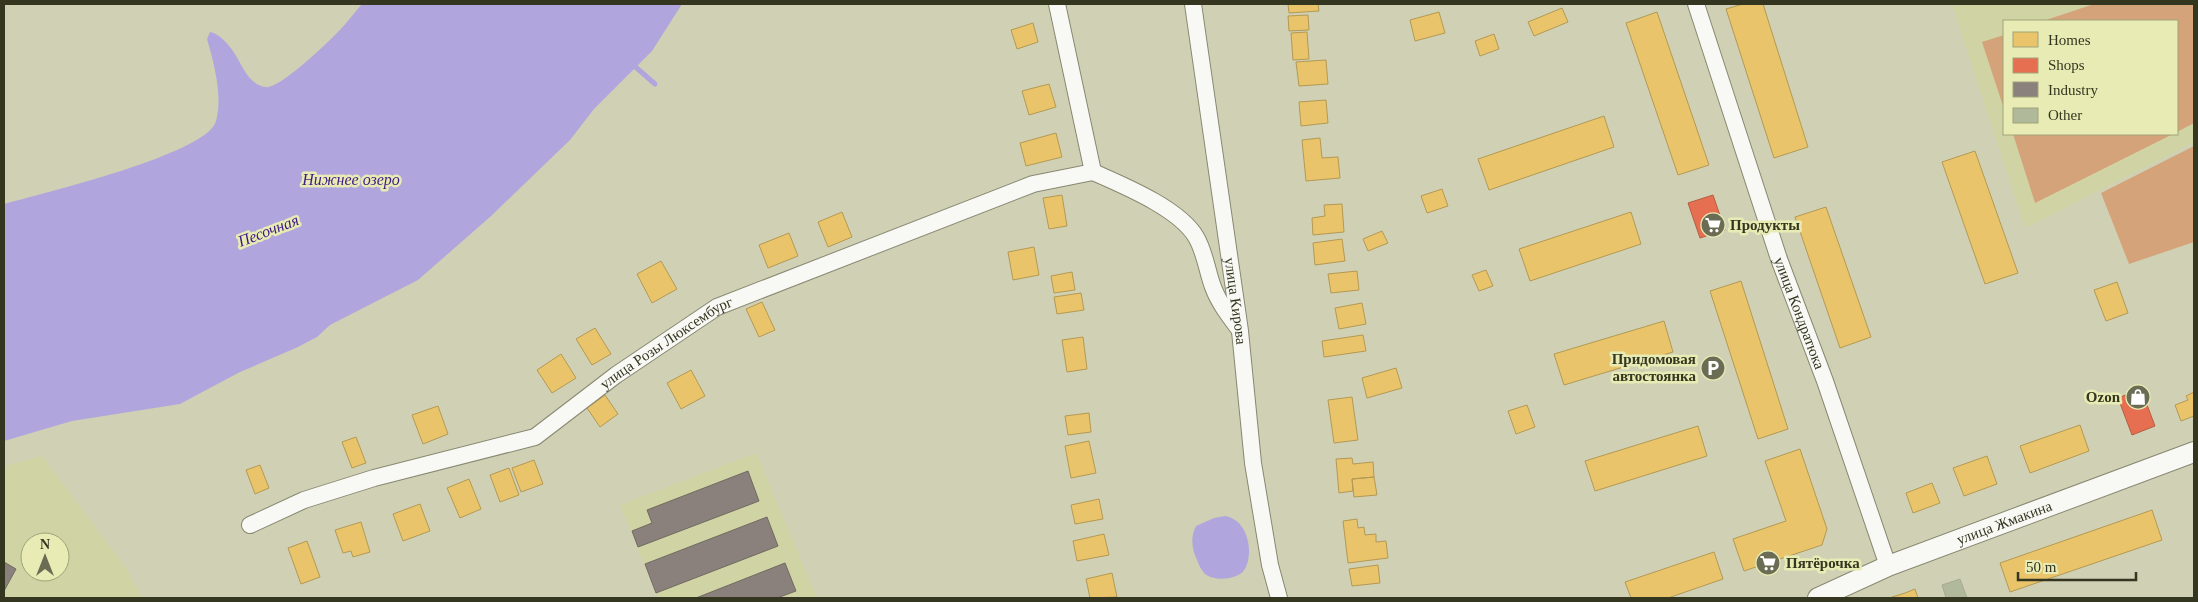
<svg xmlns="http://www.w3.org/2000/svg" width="2198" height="602" font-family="Georgia,serif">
<rect width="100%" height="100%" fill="#d0d1b4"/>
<path fill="#d0d3a3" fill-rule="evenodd" d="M1952 4H2194V142L2025 228ZM2004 21H2177V134H2004Z
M756 453 817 598H658L620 505Z
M42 456 126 568 142 598H4V466ZM30 542H60V572H30Z"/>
<path fill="#d4a379" d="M2094 4H2194V123L2177 132V21H2043Z
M2004 35V109L1982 42Z
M2013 134H2173L2035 203Z
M2194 146V242L2129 264 2101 193Z"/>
<path fill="#b0a6dd" d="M362 4H682L652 51 594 109 570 140 490 217 418 280 330 325 317 337 298 347 238 373 180 404 72 421 4 441V204C39 194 208 154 216 121 223 97 214 63 207 39L210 32C222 34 234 51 239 61 245 72 251 84 265 87 279 90 326 44 337 33 346 24 354 13 362 4Z
M1225 516C1246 519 1254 548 1246 567 1241 580 1215 582 1205 574 1201 570 1199 565 1197 560 1192 550 1190 537 1196 526L1214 518Z"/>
<path fill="#e9c46a" stroke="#b39954" d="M1288 4H1318L1319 11 1289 13Z
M1743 4H1763L1808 147 1774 158 1726 9Z
M1562 8 1568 22 1534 36 1528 22Z
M1439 12 1445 33 1415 41 1410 20Z
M1657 12 1709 165 1678 175 1626 23Z
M1308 15 1309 30 1289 31 1288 16Z
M1033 23 1038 42 1017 49 1011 30Z
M1307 32 1309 59 1293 60 1291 33Z
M1494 34 1499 49 1480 56 1475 41Z
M1326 60 1328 84 1299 86 1296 62Z
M1049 84 1056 107 1029 115 1022 91Z
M1326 100 1328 123 1301 126 1299 102Z
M1604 116 1614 147 1489 190 1478 159Z
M1056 133 1062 157 1026 166 1020 143Z
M1320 138 1322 158 1338 157 1340 178 1306 181 1302 140Z
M1975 151 2018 273 1985 284 1942 162Z
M1442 189 1448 206 1427 213 1421 196Z
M1062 195 1067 226 1049 229 1043 198Z
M1342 204 1344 232 1313 235 1312 218 1325 216 1324 205Z
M1826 207 1871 337 1840 348 1795 217Z
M842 212 852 237 828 247 818 222Z
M1631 212 1641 244 1530 281 1519 249Z
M1382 231 1388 243 1368 251 1363 239Z
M789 233 798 256 768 268 759 245Z
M1342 239 1345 261 1315 265 1313 243Z
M1034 247 1039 275 1013 280 1008 252Z
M661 261 677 289 652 303 637 274Z
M1486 270 1493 286 1479 291 1472 275Z
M1357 271 1359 290 1331 293 1328 274Z
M1072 272 1075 290 1054 293 1051 276Z
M1741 281 1788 429 1758 439 1710 291Z
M2117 282 2128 313 2106 321 2094 290Z
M1081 293 1084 310 1057 314 1054 297Z
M762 302 775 330 759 337 746 309Z
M1362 303 1366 324 1339 329 1335 308Z
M1664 321 1673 352 1564 385 1554 354Z
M595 328 611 354 592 365 576 339Z
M1363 335 1366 351 1324 357 1322 341Z
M1083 337 1087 369 1067 372 1062 340Z
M561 354 576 378 552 393 537 370Z
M1396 368 1402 388 1367 398 1362 378Z
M691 370 705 396 681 409 667 383Z
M2194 392V416L2181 421 2175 405 2188 400 2186 396Z
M605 395 618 414 600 427 587 408Z
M1352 397 1358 440 1334 443 1328 400Z
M1527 405 1535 427 1516 434 1508 411Z
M438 406 448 434 423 444 412 415Z
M1089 413 1091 432 1068 435 1065 416Z
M2080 425 2089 451 2030 473 2020 446Z
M1698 426 1707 456 1595 491 1585 461Z
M356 437 366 463 352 468 342 442Z
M1089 441 1096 473 1071 478 1065 446Z
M1800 449 1827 529 1822 545 1744 571 1733 539 1786 521 1765 461Z
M1987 456 1997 484 1964 496 1953 468Z
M1352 458 1353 464 1373 462 1374 477 1352 479 1353 491 1339 493 1336 459Z
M534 460 543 484 521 492 512 468Z
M260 465 269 488 255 494 246 470Z
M509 468 519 495 500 502 490 475Z
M1374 477 1377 495 1354 497 1352 479Z
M469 479 481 509 460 518 447 488Z
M1932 483 1940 503 1913 513 1906 493Z
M1099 499 1103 519 1075 524 1071 505Z
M420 504 430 531 403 541 393 514Z
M2152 510 2162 540 2010 592 2000 563Z
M1357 519 1358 528 1364 527 1365 535 1376 534V542L1386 541 1388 558 1348 563 1343 521Z
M361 522 370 552 353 557 351 551 343 553 335 530Z
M1104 534 1109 555 1077 561 1073 541Z
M307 541 320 577 301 584 288 548Z
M1714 552 1723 579 1668 598H1631L1625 582Z
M1378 565 1380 583 1352 586 1349 569Z
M1112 573 1117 597 1090 598 1086 579Z
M1915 589 1918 598H1889L1905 593Z"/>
<path fill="#e76f51" stroke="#b25e42" d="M1713 195 1725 230 1700 238 1688 203Z
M2141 389 2155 426 2132 435 2118 398Z"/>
<path fill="#8a817c" stroke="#706a60" d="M748 471 759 501 638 547 632 531 652 523 647 510Z
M767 517 778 546 656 593 645 564Z
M4 562 16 569 4 591Z
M785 563 796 591 777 598H696Z"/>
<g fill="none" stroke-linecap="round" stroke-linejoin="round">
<path stroke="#b0a6dd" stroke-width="5" d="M631 63 655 84"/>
</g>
<path fill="#b0b99a" stroke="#a6ac95" d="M1960 579 1967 598H1946L1942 585Z"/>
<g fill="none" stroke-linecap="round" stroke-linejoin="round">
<defs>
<g id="minor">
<path d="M1057 4 1093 172"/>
<path id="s1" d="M1193 4 1240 331 1253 463 1270 565 1279 598"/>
<path id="s2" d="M1696 4 1779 259 1825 381 1888 566"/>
<path d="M1093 172C1122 185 1179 208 1196 237 1205 252 1207 271 1213 287 1219 303 1229 316 1239 329"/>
<path id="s3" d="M250 525 304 500 374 478 535 437 616 375 717 307 1033 184 1093 172"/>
</g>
<g id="tertiary">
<path id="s4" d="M1818 598 1888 566 2194 452"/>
</g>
</defs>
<use href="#minor" stroke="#888872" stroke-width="18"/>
<use href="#tertiary" stroke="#888872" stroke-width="22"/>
<use href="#minor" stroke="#f8f8f4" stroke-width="16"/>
<use href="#tertiary" stroke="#f8f8f4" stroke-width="20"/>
</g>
<defs>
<symbol id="supermarket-disc" viewBox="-11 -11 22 22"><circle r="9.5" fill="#6b6c54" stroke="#e8ecb4"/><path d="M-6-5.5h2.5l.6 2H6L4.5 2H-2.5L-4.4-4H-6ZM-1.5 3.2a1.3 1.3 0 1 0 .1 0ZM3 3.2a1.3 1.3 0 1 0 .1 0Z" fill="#fff"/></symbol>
<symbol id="parking-disc" viewBox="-11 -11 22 22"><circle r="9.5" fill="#6b6c54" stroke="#e8ecb4"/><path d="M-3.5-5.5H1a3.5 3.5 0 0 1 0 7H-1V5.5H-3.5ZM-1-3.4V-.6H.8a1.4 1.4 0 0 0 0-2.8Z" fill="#fff"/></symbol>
<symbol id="shop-disc" viewBox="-11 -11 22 22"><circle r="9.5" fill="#6b6c54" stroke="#e8ecb4"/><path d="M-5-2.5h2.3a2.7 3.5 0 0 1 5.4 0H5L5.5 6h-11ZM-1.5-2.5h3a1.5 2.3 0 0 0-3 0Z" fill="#fff"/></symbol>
</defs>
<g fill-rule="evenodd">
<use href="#supermarket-disc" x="1699" y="211" width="28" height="28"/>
<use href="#parking-disc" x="1699" y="354" width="28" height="28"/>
<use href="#shop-disc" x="2124" y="383" width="28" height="28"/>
<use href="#supermarket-disc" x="1754" y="549" width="28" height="28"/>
</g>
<g text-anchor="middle" stroke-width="5" stroke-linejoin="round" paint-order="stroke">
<g font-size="15" font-weight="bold" fill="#353620" stroke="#e8ecb4" text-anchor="start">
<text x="1730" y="230">Продукты</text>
<text x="1696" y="364" text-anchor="end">Придомовая<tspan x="1696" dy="17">автостоянка</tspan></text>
<text x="2120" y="402" text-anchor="end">Ozon</text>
<text x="1786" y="568">Пятёрочка</text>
</g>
<g font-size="15" fill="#353620" stroke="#e8ecb4">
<text dy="5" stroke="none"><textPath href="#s1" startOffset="300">улица Кирова</textPath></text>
<text dy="5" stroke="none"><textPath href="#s2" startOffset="326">улица Кондратюка</textPath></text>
<text dy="5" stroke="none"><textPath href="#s3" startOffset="461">улица Розы Люксембург</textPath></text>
<text dy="5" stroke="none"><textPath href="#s4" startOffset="201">улица Жмакина</textPath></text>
</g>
<g font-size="16" font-style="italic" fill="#3e1b84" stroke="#e8ecb4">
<text x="351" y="185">Нижнее озеро</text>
<text transform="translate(268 230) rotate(-21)" y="6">Песочная</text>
</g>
</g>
<rect width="2198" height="602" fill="none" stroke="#353620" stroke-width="10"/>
<rect x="2003" y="20" width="175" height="115" fill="#e8ecb4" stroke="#a0a379"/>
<rect x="2013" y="32" width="25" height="15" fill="#e9c46a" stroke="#a0a379"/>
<text x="2048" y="45" font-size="15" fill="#353620">Homes</text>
<rect x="2013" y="58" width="25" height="15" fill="#e76f51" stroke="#a0a379"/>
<text x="2048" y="70" font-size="15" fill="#353620">Shops</text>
<rect x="2013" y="82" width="25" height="15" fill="#8a817c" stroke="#a0a379"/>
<text x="2048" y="95" font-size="15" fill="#353620">Industry</text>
<rect x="2013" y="108" width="25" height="15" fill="#b0b99a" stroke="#a0a379"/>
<text x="2048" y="120" font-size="15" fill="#353620">Other</text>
<g transform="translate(45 557)"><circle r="24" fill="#e8ecb4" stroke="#a0a379"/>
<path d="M0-4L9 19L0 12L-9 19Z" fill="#6b6c54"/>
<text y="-8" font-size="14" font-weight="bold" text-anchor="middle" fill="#353620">N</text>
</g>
<path d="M2018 572v8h118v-8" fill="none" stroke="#353620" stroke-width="2.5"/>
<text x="2026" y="572" font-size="15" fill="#353620" stroke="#e8ecb4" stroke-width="4" paint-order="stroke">50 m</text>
</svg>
